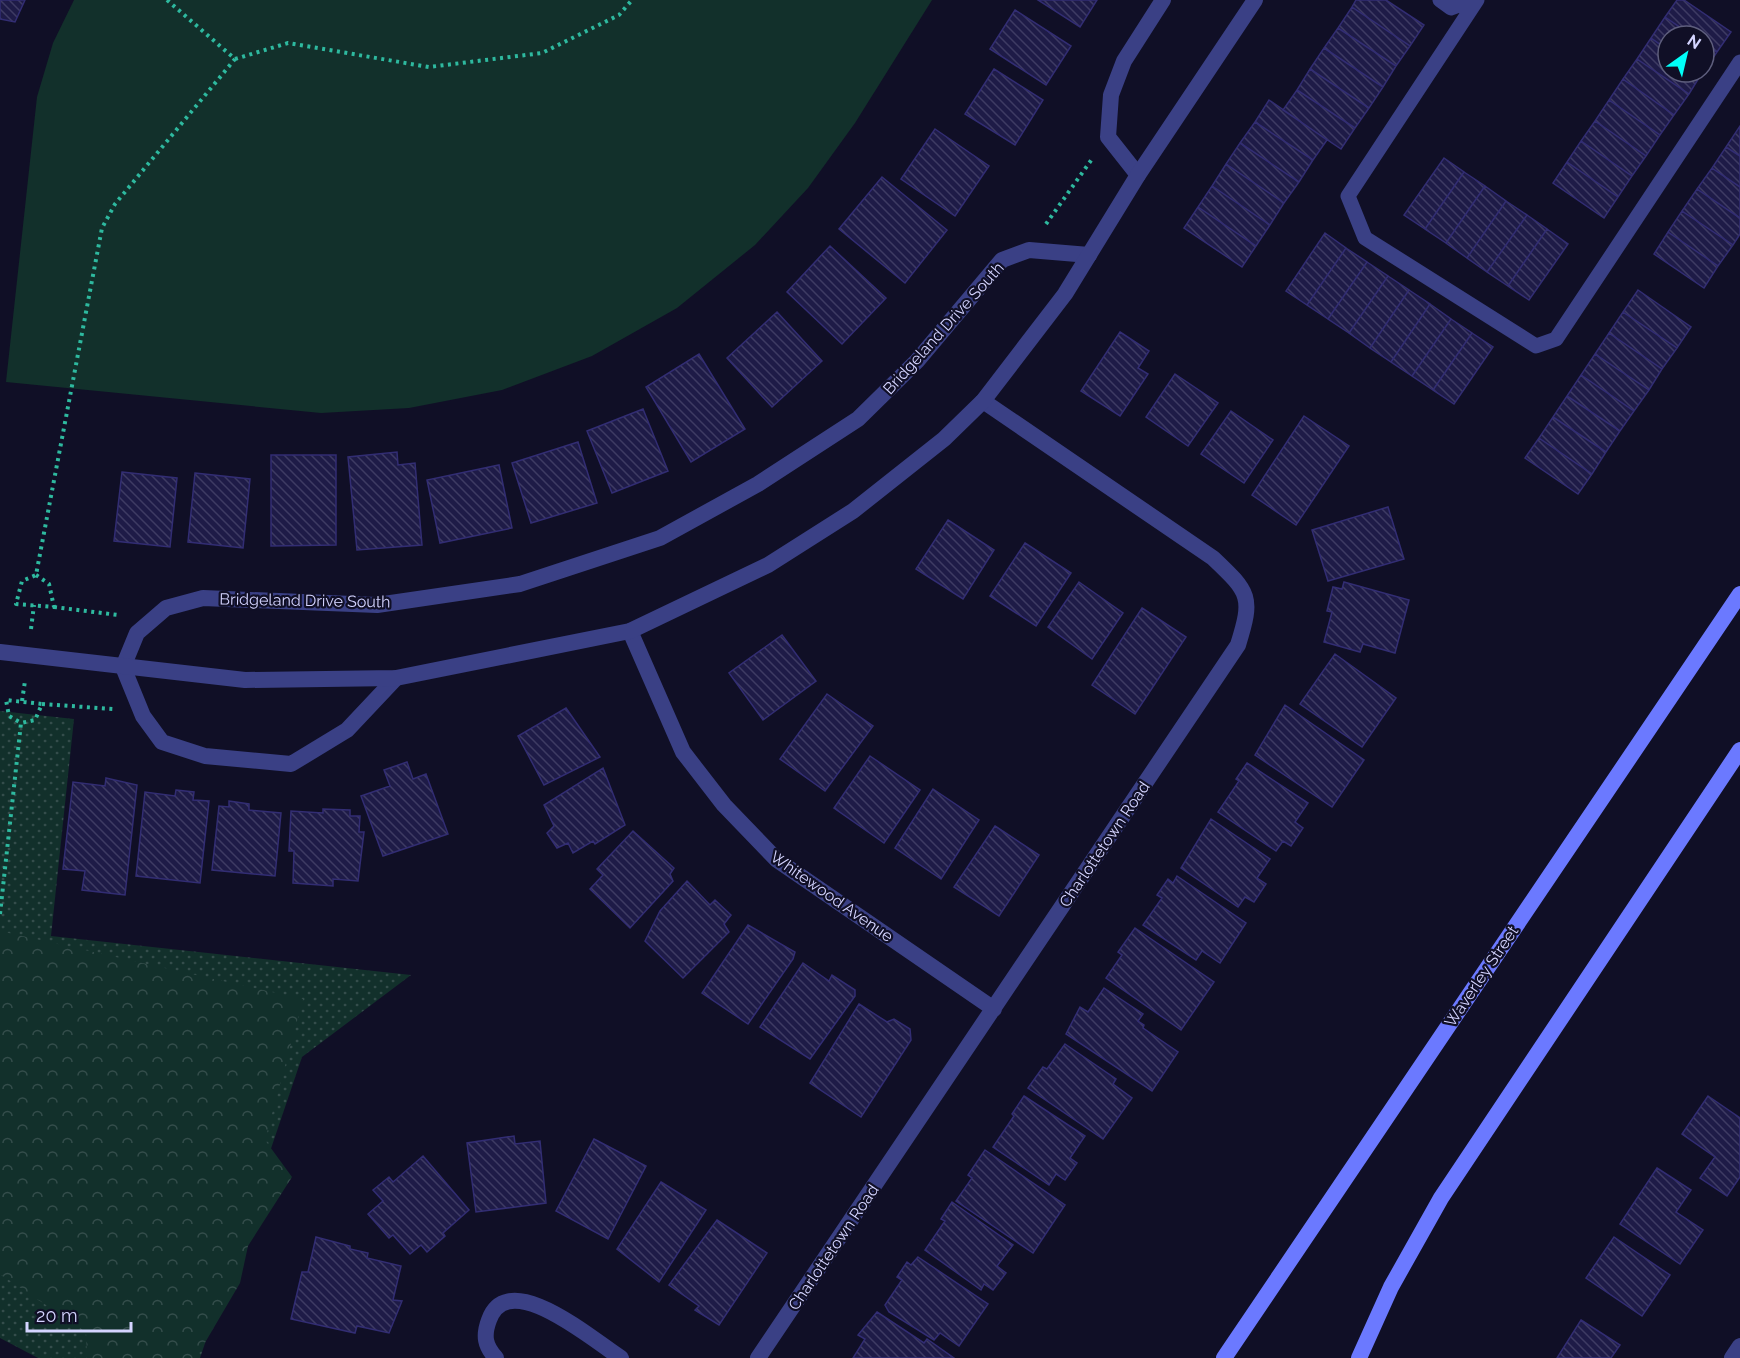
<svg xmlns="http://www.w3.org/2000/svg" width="1740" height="1358" font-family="Raleway,sans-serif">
<defs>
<pattern id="grass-dots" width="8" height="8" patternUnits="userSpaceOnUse" patternTransform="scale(1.5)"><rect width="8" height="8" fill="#12302b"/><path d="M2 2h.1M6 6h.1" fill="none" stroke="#344d4b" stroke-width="1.8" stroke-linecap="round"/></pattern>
<pattern id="forest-crowns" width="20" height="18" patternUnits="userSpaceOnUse" patternTransform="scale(1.5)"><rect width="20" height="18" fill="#12302b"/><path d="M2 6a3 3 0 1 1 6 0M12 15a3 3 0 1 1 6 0" fill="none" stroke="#344d4b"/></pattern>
<pattern id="building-back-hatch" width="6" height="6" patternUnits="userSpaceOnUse" patternTransform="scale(1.5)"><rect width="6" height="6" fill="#1e1b47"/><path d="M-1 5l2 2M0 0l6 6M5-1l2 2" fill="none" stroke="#3e3b63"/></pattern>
</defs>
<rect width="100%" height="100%" fill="#100f26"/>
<path fill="url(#grass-dots)" d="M0 711 74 719 51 936 411 975 302 1057 200 1358H38L0 1338Z"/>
<path fill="url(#forest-crowns)" d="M0 931 303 999 265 1140 292 1177 248 1246 240 1283 196 1358H87L86 1332 0 1274Z"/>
<path fill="#12302b" d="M74 0H932L855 123 808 188 755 245 677 308 592 356 502 390 409 408 321 413 6 382 37 97 53 43Z"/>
<path fill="url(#building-back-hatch)" stroke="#322d73" stroke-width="1.5" d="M0 0H25L15 22 0 19Z
M1038 0H1097L1080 27Z
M1356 0H1386L1424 25 1410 46 1352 7Z
M1677 0H1684L1731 32 1717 52 1704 44V36H1693L1665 17Z
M1352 7 1410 46 1396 66 1338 28Z
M1015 10 1071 46 1046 85 990 49Z
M1665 17 1693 36H1668V50L1651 38Z
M1338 28 1396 66 1383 87 1324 48Z
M1651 38 1668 50V72L1702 73 1689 94 1637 59Z
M1704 44 1717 52 1704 71Z
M1324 48 1383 87 1369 108 1310 69Z
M1637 59 1689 94 1674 115 1623 79Z
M994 69 1043 100 1015 145 965 114Z
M1310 69 1369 108 1355 128 1297 90Z
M1623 79 1674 115 1660 135 1609 100Z
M1297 90 1355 128 1341 149 1283 110Z
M1269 100 1327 140 1313 160 1255 122Z
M1609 100 1660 135 1646 156 1595 121Z
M1595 121 1646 156 1632 176 1581 141Z
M1255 122 1313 160 1299 182 1240 143Z
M1740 126V156L1726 147Z
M935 129 989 166 955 216 901 179Z
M1581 141 1632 176 1618 197 1567 162Z
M1240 143 1299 182 1284 203 1226 164Z
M1726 147 1740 156V187L1712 168Z
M1444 158 1464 172 1425 229 1404 215Z
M1567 162 1618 197 1604 218 1553 183Z
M1226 164 1284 203 1270 225 1212 186Z
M1712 168 1740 187V218L1697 189Z
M1464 172 1485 186 1446 243 1425 229Z
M882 177 947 230 905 283 839 229Z
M1212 186 1270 225 1256 246 1198 207Z
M1485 186 1506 201 1467 258 1446 243Z
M1697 189 1740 218V234L1733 245 1682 211Z
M1506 201 1527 215 1487 272 1467 258Z
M1198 207 1256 246 1242 267 1184 228Z
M1682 211 1733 245 1718 266 1668 232Z
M1527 215 1547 229 1508 286 1487 272Z
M1547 229 1568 244 1529 300 1508 286Z
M1668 232 1718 266 1704 288 1654 254Z
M1325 233 1346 248 1307 305 1286 291Z
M830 246 886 298 842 344 787 292Z
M1346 248 1367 262 1328 319 1307 305Z
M1367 262 1388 276 1349 333 1328 319Z
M1388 276 1409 290 1370 348 1349 333Z
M1409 290 1430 304 1391 362 1370 348Z
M1638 290 1691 327 1677 348 1623 312Z
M1430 304 1451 319 1412 376 1391 362Z
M777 312 822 361 772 407 727 358Z
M1623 312 1677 348 1662 369 1609 333Z
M1451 319 1472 333 1433 390 1412 376Z
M1120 332 1149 351 1138 368 1148 374 1120 416 1081 391Z
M1472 333 1493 347 1454 404 1433 390Z
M1609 333 1662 369 1649 390 1595 354Z
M699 354 745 429 691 462 646 387Z
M1595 354 1649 390 1634 411 1581 375Z
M1175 374 1218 403 1188 446 1146 417Z
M1581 375 1634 411 1620 431 1567 396Z
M1567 396 1620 431 1606 452 1553 417Z
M643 409 668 471 612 493 587 431Z
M1231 411 1273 440 1244 483 1201 454Z
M1304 416 1349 446 1296 525 1252 495Z
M1553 417 1606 452 1592 474 1539 438Z
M1539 438 1592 474 1578 494 1525 458Z
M578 442 597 503 531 523 512 463Z
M397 452 398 465 415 463 422 545 357 550 348 457Z
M271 455H336V545L271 546Z
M499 465 512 528 440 543 427 480Z
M122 472 177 478 170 547 114 541Z
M195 473 250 479 243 548 188 542Z
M1388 507 1404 559 1328 581 1312 530Z
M948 520 994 550 963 599 916 569Z
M1025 543 1071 573 1036 626 990 596Z
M1079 582 1123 613 1092 659 1048 627Z
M1344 582 1409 600 1395 653 1363 644 1360 652 1324 642 1332 612 1327 611 1333 587 1342 589Z
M1142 608 1186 637 1135 714 1092 685Z
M782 635 816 681 763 720 729 673Z
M1335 654 1396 698 1362 747 1300 704Z
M827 694 873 726 825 791 780 759Z
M1285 705 1364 760 1332 807 1255 755Z
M566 708 600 757 544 785 518 736Z
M870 756 920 790 884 843 834 808Z
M407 762 413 779 426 774 448 834 383 856 361 796 390 786 384 770Z
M1247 763 1308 803 1295 822 1303 828 1291 846 1283 841 1276 851 1218 812 1239 781 1236 779Z
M603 768 625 825 595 844 593 841 573 853 568 843 557 848 547 833 554 826 544 805Z
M106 778 137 785 125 895 82 890 85 871 63 869 73 782 105 786Z
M933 789 979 820 941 879 895 848Z
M176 790 194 792 193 800 209 801 200 883 136 876 145 792 175 796Z
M229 801 249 804V810L281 813 275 876 212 870 219 806 229 807Z
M323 809 350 810V816H360L359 832H364L358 881 333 879V886L293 883 294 851H289L291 811 323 813Z
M1211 819 1270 859 1257 878 1266 884 1254 902 1245 897 1238 907 1181 868Z
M995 826 1039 855 999 916 954 887Z
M633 831 674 868 670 874 673 881 630 928 590 889 603 875 597 869Z
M1177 876 1246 923 1220 963 1202 951 1196 960 1143 925 1162 898 1157 895 1168 879 1173 883Z
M687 881 710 905 715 900 731 915 724 924 729 932 683 978 645 941 660 911Z
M748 925 795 952 793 959 748 1024 702 993Z
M1135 928 1214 982 1181 1030 1106 978 1122 955 1118 952Z
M803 963 829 981 832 975 855 990V996L810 1059 760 1027Z
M1104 988 1143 1014 1138 1021 1144 1025 1143 1028 1178 1052 1152 1091 1066 1034 1080 1007 1088 1012Z
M859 1004 887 1022 894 1019 910 1029 911 1040 861 1117 810 1083Z
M1065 1044 1116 1079 1113 1084 1132 1098 1103 1139 1028 1088 1043 1067 1047 1069Z
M1024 1096 1085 1136 1070 1158 1077 1163 1065 1180 1056 1174 1049 1185 993 1147 1014 1116 1012 1114Z
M1708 1096 1740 1118V1177L1727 1196 1700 1178 1715 1157 1682 1134Z
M514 1136 515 1144 540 1141 546 1203 476 1212 467 1143Z
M594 1139 646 1166 608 1239 556 1211Z
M985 1150 1065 1205 1033 1253 956 1201 972 1178 968 1175Z
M423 1156 469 1210 443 1233 445 1236 427 1252 421 1245 410 1254 393 1235 389 1238 368 1214 383 1201 373 1190 389 1177 393 1182Z
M1657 1168 1691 1190 1676 1212 1703 1230 1680 1264 1620 1224Z
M661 1182 706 1210 659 1282 617 1249Z
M952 1202 1013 1245 997 1266 1006 1273 993 1290 984 1284 981 1290 925 1250 945 1221 941 1219Z
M717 1220 767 1253 719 1325 695 1310 699 1306 669 1285Z
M316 1237 350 1246V1249L368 1253 367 1258 401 1266 393 1300 402 1301 389 1333 357 1326 355 1333 291 1319 302 1272H308Z
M1614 1237 1670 1275 1642 1316 1586 1278Z
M918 1257 988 1304 959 1346 940 1333 934 1340 889 1312 885 1305 902 1280 897 1277 907 1262 911 1265Z
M877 1312 924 1343 927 1339 954 1358H853L865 1339 858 1335Z
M1581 1320 1620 1345 1611 1358H1557Z"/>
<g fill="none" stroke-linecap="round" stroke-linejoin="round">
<path stroke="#2eb99f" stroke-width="4" stroke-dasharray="3 4.5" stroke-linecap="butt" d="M167 0 235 59 288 43 429 67 542 53 619 15 632 0
M1046 224 1092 159
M36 575 49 584 54 607 16 604 22 581 36 575 102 228 115 204 235 59
M54 607 118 615
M31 629 34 605
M22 701 25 681
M42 704 113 709
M0 914 21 723 9 716 6 700 42 704 35 720 21 723"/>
<path stroke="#3a4085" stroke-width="15" d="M1440 0 1451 8 1473 0
M1477 0 1348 196 1365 238 1536 346 1556 339 1740 62"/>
<path stroke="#3a4085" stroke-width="16" d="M1138 175 1108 137 1111 95 1124 61 1163 0
M630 631 683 752 724 805 777 860 994 1009
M396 678 347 730 291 764 205 756 162 742 143 716 123 667 137 633 166 608 203 598 377 605 520 584 660 538 758 484 858 419 917 361 1002 260 1029 250 1089 255
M496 1358C485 1346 483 1336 489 1320 508 1266 594 1341 621 1358
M758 1358 1238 645C1253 597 1250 593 1213 558L983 401
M1732 1358 1740 1346"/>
<path stroke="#3a4085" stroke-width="16" d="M0 652 245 680 396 678 630 631 768 565 853 511 944 439 983 401 1065 294 1138 175 1255 0"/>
<path stroke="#6b79ff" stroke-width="16" d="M1224 1358 1740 594
M1359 1358 1391 1287 1441 1198 1740 750"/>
</g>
<g text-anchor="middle" stroke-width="4.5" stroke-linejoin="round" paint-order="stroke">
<g font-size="16" fill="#d4d4ff" stroke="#100f26">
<text transform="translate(943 328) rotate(-48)" y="6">Bridgeland Drive South</text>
<text transform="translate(305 600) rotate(1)" y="6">Bridgeland Drive South</text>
<text transform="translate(1104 844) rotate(-56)" y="6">Charlottetown Road</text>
<text transform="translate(832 896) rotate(35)" y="6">Whitewood Avenue</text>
<text transform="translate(1481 976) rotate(-56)" y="6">Waverley Street</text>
<text transform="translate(833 1247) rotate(-56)" y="6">Charlottetown Road</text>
</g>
</g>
<g transform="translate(1686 54) rotate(34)"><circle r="28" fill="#100f26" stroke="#5e5e7d" stroke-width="1.5"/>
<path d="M0-4.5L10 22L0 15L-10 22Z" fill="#00fff9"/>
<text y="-9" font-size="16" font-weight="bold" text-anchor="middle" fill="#d4d4ff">N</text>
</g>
<path d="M27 1322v9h104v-9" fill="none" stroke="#d4d4ff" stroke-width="3"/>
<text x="36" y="1322" font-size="18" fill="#d4d4ff" stroke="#100f26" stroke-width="4.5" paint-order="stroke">20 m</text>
</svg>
